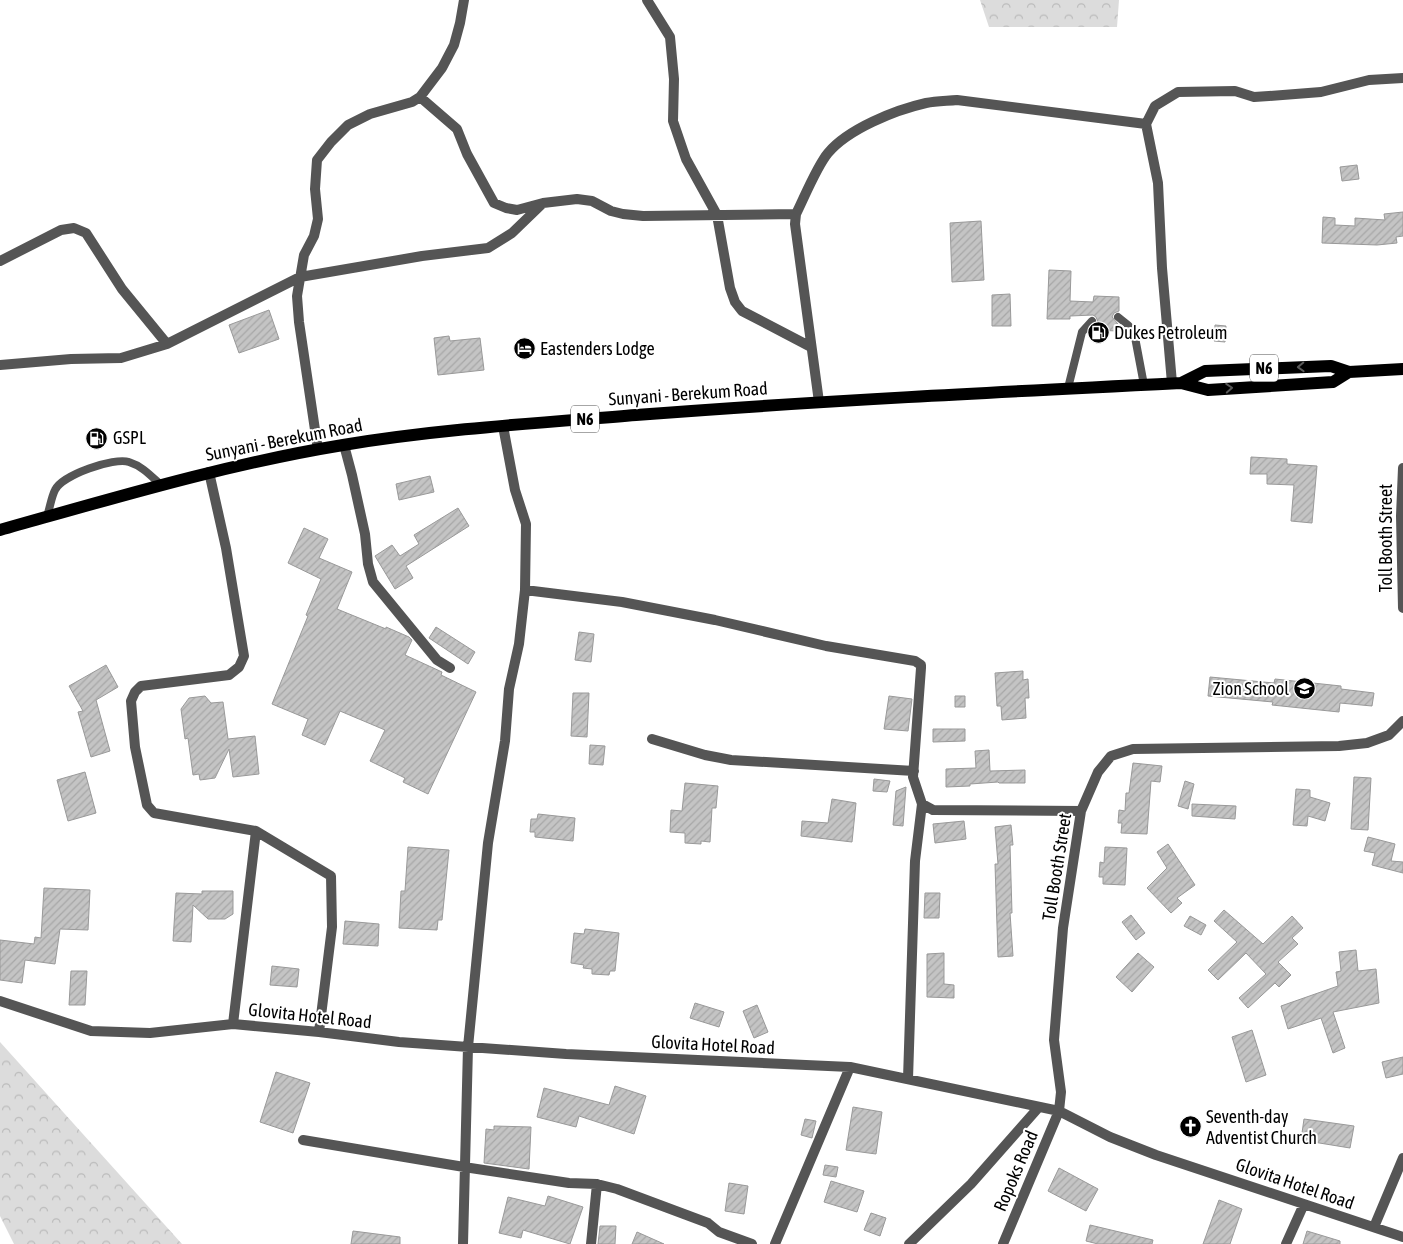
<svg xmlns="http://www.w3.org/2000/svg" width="1403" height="1244" font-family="'Asap Condensed',sans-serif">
<defs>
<pattern id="forest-crowns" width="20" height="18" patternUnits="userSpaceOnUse" patternTransform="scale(1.25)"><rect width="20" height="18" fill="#dcdcdc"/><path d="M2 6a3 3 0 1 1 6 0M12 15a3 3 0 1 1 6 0" fill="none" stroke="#bbb"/></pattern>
<pattern id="building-hatch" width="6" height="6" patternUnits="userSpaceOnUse" patternTransform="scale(1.25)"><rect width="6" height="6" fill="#c4c4c4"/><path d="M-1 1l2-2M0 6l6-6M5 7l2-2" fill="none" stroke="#a7a7a7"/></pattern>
</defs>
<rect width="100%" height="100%" fill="#fff"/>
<path fill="url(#forest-crowns)" d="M980 0H1119L1117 27H989Z
M0 1042 182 1244H14L0 1216Z"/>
<path fill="url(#building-hatch)" stroke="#999" d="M1357 165 1359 179 1342 181 1340 167Z
M1403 212V236L1396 237 1397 243 1377 245 1322 243 1323 217 1335 218V225L1355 226V218L1385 220 1384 214Z
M981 221 984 280 952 282 950 223Z
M1049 270 1071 271 1070 301 1093 302 1094 296 1119 297V311L1114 313 1112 317 1118 324V331L1092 330 1098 322 1096 317 1093 315 1070 316V319H1047Z
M1010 294 1011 326H992V295Z
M269 310 279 339 239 353 229 325Z
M1215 325 1226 326 1225 342 1214 341Z
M449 336 450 341 480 338 484 370 438 375 434 338Z
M1251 457 1287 459V464L1317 466 1312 523 1291 521 1294 485 1267 484V474H1250Z
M430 476 434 492 399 500 396 484Z
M458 508 469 526 406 566 413 578 395 589 375 556 392 545 400 556 419 544 414 535Z
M304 528 328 539 319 558 352 572 337 609 386 629V627L409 637 412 640 405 655 442 672 441 675 476 692 428 794 403 782 405 778 370 761 385 730 340 711 325 745 302 735 308 719 272 704 308 616 306 615 321 579 288 563Z
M436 627 475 652 468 664 429 638Z
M579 632 594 634 591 662 575 660Z
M106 665 118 687 96 700 110 751 91 757 78 712 83 711 69 686Z
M1023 671V680L1028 679 1029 698H1025L1026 718 1002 720 1001 706H997L995 673Z
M1210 677 1274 683 1275 679 1341 686V689L1374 693 1372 706 1340 703 1339 712 1272 705 1273 702 1208 696Z
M573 693H589L587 737 571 736Z
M205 696 211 703 223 702 228 739 255 736 259 774 233 777 229 749 215 778 200 780 199 774 193 775 188 738 185 739 181 709 189 698Z
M889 696 912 699 908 731 884 729Z
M955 696H965V707H955Z
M933 729H965V741L933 742Z
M590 745 605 746 603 765 589 764Z
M989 750 990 771 1025 770V783H999L998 782 970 784V786L946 787V769L976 768 975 751Z
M1133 763 1162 766 1160 782 1151 781 1147 834 1121 833 1122 823H1118L1119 810 1125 811 1126 793H1129Z
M85 772 96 813 68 821 57 780Z
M1354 777 1371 778 1368 830 1351 829Z
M874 779 890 781 887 792 873 791Z
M1185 781 1194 784 1188 809 1178 806Z
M685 783 718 786 716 808H712L710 842 701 841V844L685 843V833L670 832 671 810 682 811Z
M906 787 903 826 893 825 896 791Z
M1296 789 1310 790V797L1330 803 1325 821 1308 816 1307 826 1293 825Z
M832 799 856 803 852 842 801 836 802 821 828 823Z
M1192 804 1236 806 1235 819 1192 816Z
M538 814 575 818 573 841 535 837V832H530L531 819H537Z
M964 821 966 839 935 843 933 824Z
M1011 825 1013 845H1010L1012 913H1010L1013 956 998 957 995 864H998L995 827Z
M1368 837 1395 844 1391 861 1403 862V873L1372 865 1375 853 1364 851Z
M1168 844 1195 885 1177 898 1182 903 1171 913 1147 888 1167 868 1157 852Z
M408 847 449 850 442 920H438L437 930 399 928 401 891H405Z
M1105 847 1127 848 1125 885 1103 884V877H1099L1100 862 1104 863Z
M44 888 90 890 88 930 60 929 55 964 25 960 22 983 0 980V940L34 944 35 937 41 938Z
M202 891H233V914L225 919H208L193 905 191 942 173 941 176 893 202 894Z
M925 893H940L939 918H924Z
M1224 910 1263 944 1292 916 1303 928 1292 938 1298 944 1278 962 1291 975 1279 987 1275 983 1248 1008 1239 998 1266 974 1246 953 1218 980 1208 970 1237 942 1214 921Z
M1131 915 1145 933 1136 940 1122 922Z
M1190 916 1206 925 1201 935 1184 926Z
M345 921 379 924 378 946 343 944Z
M585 929 619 933 615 971H610L609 975 592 974V969L583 968 584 965 571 963 574 933 584 934Z
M1356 950 1358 971 1376 969 1379 1003 1333 1012 1345 1048 1333 1053 1321 1018 1288 1029 1281 1006 1338 986 1336 972 1341 971 1339 952Z
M944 953V984L954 985V998L927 997V954Z
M1138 953 1154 967 1132 992 1116 977Z
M272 966 299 969 297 987 270 985Z
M71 971H87L85 1005H69Z
M695 1003 724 1012 719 1027 690 1018Z
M757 1005 768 1032 754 1038 743 1011Z
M1252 1030 1266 1075 1246 1082 1232 1037Z
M1403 1057V1074L1386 1078 1382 1062Z
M276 1072 310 1083 293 1133 260 1122Z
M615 1086 646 1096 634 1134 579 1116 576 1127 537 1117 544 1088 609 1105Z
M853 1107 882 1112 876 1154 846 1150Z
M805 1119 816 1121 812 1138 801 1135Z
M1304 1119 1354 1126 1350 1148 1301 1140Z
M494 1126 531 1127 529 1169 484 1163 486 1129 494 1130Z
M825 1165 838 1167 836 1177 823 1175Z
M1059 1168 1098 1189 1086 1211 1048 1191Z
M831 1181 864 1191 857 1212 824 1202Z
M729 1183 748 1186 744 1214 725 1211Z
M548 1196 583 1207 570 1244 523 1230 521 1238 499 1233 508 1197 545 1206Z
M1219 1200 1242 1209 1230 1244H1203Z
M871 1213 886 1218 880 1236 864 1230Z
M1090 1225 1153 1240 1152 1244H1098L1086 1241Z
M600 1226H616L615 1244H598Z
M353 1231 400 1237V1244H351Z
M1307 1231 1340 1241V1244H1303Z
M637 1232 664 1244H632Z"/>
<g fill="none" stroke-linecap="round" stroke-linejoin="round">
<path stroke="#555" stroke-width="8" d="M1118 317 1128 325 1134 332 1144 385
M1068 388 1082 332 1092 321
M47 516C50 508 51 498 55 490 62 475 114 457 129 462 142 466 151 476 161 485"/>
<path stroke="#555" stroke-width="10" d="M647 0 670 37 674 79 673 121 686 159 717 215 730 288 735 302 742 311 811 347
M420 97 457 129 467 154 494 203 506 208 517 210 543 203 577 199 592 201 611 211 623 214 643 216 796 214 795 224 819 402
M796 214C804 198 817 166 828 153 848 129 895 110 926 103 936 101 947 101 957 100L1146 124
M0 261 61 230 74 228 86 233 122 289 167 344
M0 365 71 359 121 358 167 344 300 277 422 256 488 248 512 233 541 205
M1172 383 1162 268 1158 183 1146 124 1155 106 1178 92 1235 91 1254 97 1269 96 1321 92 1369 80 1403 78
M503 426 515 490 526 524 525 590 622 602 715 620 826 646 915 661 921 665V668L913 777 922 804 933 810 1081 811
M344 445 352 475 365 534 368 564 373 582 437 660 450 668
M318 450 299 322 297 296 304 255 314 236 318 219 315 189 317 160 331 142 348 125 370 114 412 102 420 97 442 68 454 45 460 23 464 0
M1403 468 1401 516 1403 608
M209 472 226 548 244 656 239 667 229 675 141 686 135 692 131 701 135 747 147 805 154 813 256 831 233 1024
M652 739 705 755 731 760 914 771
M256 831 331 876 332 927 319 1032
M0 1001 91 1031 150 1033 233 1024 319 1032 399 1042 566 1054 850 1067 1059 1111 1110 1137 1156 1155 1403 1237
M908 1079 915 861 922 804
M303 1140 464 1167 569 1183 597 1184 617 1189 708 1223 719 1232 752 1244
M1374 1227 1403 1158
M463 1244 468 1047 488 843 505 741 509 689 519 644 525 590
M591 1244 597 1184
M775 1244 850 1067
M909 1244 971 1184 1039 1107
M1003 1244 1059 1111 1061 1092 1054 1040 1063 928 1081 811 1098 772 1111 756 1133 749 1339 746 1367 743 1389 735 1403 721
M1286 1244 1304 1204"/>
<path stroke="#000" stroke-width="12" d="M1181 383 1205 371 1331 366 1349 372 1403 369
M0 530C114 498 227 464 343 445 440 429 538 423 636 415 817 401 999 392 1181 383L1208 390 1333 382 1349 372"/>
</g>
<defs><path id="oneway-chevron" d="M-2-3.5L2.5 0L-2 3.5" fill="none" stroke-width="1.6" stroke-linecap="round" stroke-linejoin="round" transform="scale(1.25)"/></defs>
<g stroke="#595959">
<use href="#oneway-chevron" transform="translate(1301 367) rotate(178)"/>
<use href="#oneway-chevron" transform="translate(1229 388) rotate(-4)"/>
</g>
<defs>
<symbol id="fuel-disc" viewBox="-11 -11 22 22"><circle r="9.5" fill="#000" stroke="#fff"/><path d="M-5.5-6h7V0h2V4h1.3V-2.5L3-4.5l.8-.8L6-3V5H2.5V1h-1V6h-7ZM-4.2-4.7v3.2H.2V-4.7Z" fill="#fff"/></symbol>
<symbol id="hotel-disc" viewBox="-11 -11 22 22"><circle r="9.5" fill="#000" stroke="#fff"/><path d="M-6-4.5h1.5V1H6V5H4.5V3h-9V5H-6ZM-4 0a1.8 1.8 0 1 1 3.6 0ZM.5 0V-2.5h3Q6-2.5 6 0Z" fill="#fff"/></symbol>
<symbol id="school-disc" viewBox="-11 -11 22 22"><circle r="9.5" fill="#000" stroke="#fff"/><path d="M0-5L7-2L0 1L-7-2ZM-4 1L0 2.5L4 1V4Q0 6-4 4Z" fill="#fff"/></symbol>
<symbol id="church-disc" viewBox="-11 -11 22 22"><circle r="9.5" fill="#000" stroke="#fff"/><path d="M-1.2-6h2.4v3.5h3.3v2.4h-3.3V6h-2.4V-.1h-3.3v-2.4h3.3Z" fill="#fff"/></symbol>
</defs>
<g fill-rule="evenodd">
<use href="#fuel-disc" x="1086" y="320" width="25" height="25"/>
<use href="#hotel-disc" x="512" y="336" width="25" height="25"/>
<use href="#fuel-disc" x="84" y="426" width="25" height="25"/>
<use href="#school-disc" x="1292" y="676" width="25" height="25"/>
<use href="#church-disc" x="1178" y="1114" width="25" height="25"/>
</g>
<g text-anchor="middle" stroke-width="4" stroke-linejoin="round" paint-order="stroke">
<g fill="#fff" stroke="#4c4c4c" stroke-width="1">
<rect x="1250" y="354.5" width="28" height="27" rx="4"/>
<rect x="571" y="405.5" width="28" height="27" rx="4"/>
</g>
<g font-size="16" font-weight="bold" fill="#000">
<text x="1264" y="374">N6</text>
<text x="585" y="425">N6</text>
</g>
<g font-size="18" fill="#000" stroke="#fff" text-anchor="start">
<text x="1114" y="339">Dukes Petroleum</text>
<text x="540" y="355">Eastenders Lodge</text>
<text x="113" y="444">GSPL</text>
<text x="1289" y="695" text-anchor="end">Zion School</text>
<text x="1206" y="1123">Seventh-day<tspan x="1206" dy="21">Adventist Church</tspan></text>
</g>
<g font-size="18" fill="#000" stroke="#fff">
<text transform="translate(688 394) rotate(-4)" y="6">Sunyani - Berekum Road</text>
<text transform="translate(284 440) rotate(-11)" y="6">Sunyani - Berekum Road</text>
<text transform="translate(1386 538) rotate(-90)" y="6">Toll Booth Street</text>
<text transform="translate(1057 867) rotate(-81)" y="6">Toll Booth Street</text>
<text transform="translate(310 1016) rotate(6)" y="6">Glovita Hotel Road</text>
<text transform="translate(713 1045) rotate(3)" y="6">Glovita Hotel Road</text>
<text transform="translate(1016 1171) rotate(-67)" y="6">Ropoks Road</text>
<text transform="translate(1295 1184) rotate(19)" y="6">Glovita Hotel Road</text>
</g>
</g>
</svg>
